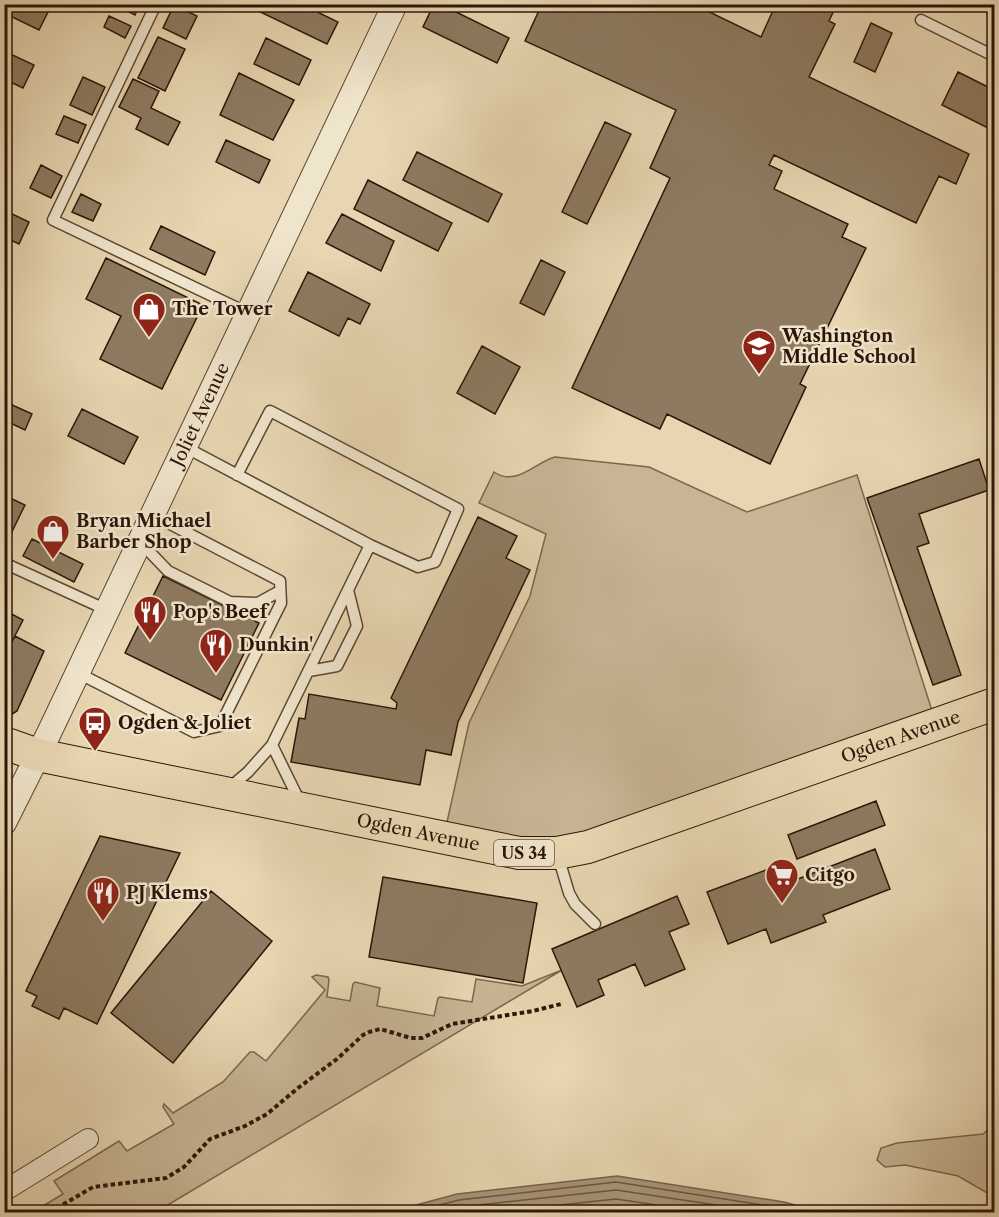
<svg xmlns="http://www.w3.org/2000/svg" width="999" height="1217" font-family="'Libre Caslon Text',serif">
<rect width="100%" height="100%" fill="#e7d6b1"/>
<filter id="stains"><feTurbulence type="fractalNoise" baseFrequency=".00333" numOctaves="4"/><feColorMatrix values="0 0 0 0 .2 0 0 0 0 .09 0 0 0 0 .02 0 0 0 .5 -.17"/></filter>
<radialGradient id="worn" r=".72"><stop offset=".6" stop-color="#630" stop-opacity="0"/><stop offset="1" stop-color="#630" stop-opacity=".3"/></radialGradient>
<path fill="#c7b594" stroke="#7a664e" stroke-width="1.5" d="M555 457 649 467 747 512 857 475 935 720 583 843 445 831 469 723 530 596 546 534 479 503 494 472C516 487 534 463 555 457Z
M562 970 156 1212H33L63 1194 54 1181 119 1141 127 1151 174 1124 163 1107 164 1104 173 1113 223 1082 250 1052H254L266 1061 325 990 312 977 316 975 328 977 329 980 327 997 350 1001 353 984 355 982 380 988 377 1006 434 1016 438 998 440 997 472 1002 476 979 522 986Z
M994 1124V1197L958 1176 905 1165 885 1167 877 1160 881 1148 897 1143 983 1134Z"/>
<path fill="#a79578" stroke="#76624b" stroke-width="1.5" d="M617 1176 784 1202 820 1212H390L457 1194Z"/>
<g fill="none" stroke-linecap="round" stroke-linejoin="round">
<path stroke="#6a5640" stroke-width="1.5" d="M412 1212 459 1200 616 1182 782 1208 798 1212
M441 1212 460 1207 616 1190 763 1212
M494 1212 616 1199 704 1212"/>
</g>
<path fill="#8d7a60" stroke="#2c1608" stroke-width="1.5" d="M4 4H37L49 10 39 30 4 13Z
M114 4H140L135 15Z
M257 4H301L338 22 327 44 254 9Z
M434 4H440L509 38 497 63 423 27Z
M542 4H693L761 37 776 4H837L829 21 835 24 809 77 969 154 956 184 939 176 916 223 774 155 769 165 782 171 774 189 848 224 842 237 866 248 800 384 806 387 770 464 667 414 660 429 572 388 670 178 650 168 676 110 525 41Z
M991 4H994V16L987 13Z
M174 5 197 16 186 39 163 28Z
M109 16 131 26 125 38 104 27Z
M871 23 892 33 875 72 854 62Z
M158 37 185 49 165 91 138 78Z
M266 38 311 60 299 85 254 64Z
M4 51 34 65 23 88 4 79Z
M958 72 994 90V131L942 105Z
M239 73 294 100 273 140 220 115Z
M83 77 105 87 92 115 70 105Z
M133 79 159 91 151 108 180 122 168 145 136 129 141 118 119 107Z
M64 116 86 125 78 143 56 134Z
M605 122 631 134 587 224 562 212Z
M226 140 270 160 259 183 216 162Z
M417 152 502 194 488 222 403 180Z
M41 165 62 176 51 198 30 188Z
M368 180 452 223 438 251 354 209Z
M81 194 101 204 93 221 72 212Z
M8 212 29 222 19 244 4 237V220Z
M342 214 394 241 381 271 326 243Z
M161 226 215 252 205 275 150 249Z
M106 258 203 305 162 389 100 359 121 316 86 299Z
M541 260 565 272 544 315 520 303Z
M308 272 370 304 360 324 348 318 339 336 289 311Z
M482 346 520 367 495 414 457 393Z
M10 404 32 414 25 430 4 420V415Z
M82 409 138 437 124 464 68 436Z
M979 459 989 490 919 514 929 543 917 547 961 675 933 685 867 498Z
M4 495 25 505 5 546H4Z
M478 517 517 536 506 558 530 570 458 722 451 755 426 750 420 785 291 762 299 718 305 719 309 694 396 709 397 703 391 698Z
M32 539 83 564 74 582 23 556Z
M163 576 259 623 221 700 125 653Z
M4 610 23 620 4 657Z
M15 636 44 651 17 711 9 716 4 714V657Z
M876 801 885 825 797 859 788 835Z
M100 836 180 853 97 1024 64 1008 59 1019 32 1006 37 996 26 991Z
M875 849 890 889 823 915 826 922 771 943 766 929 728 944 707 892 790 861 798 879Z
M383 877 537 903 523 983 369 957Z
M211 891 272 941 173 1063 111 1013Z
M677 896 689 924 669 932 685 969 645 986 635 964 598 980 604 995 577 1007 552 949Z"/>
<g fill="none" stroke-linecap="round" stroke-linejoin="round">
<defs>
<path id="service" d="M156 4 53 220 248 313
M921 20 994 56
M185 447 370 545 272 745 248 772 228 789
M237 475 270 411 458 509 435 562 418 567 370 545
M140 542 168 571 230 602 258 603 280 591
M4 563 107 610
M309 671 337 666 357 626 348 590
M78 673 194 732 220 726 281 603 280 581 153 515
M272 745 301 804
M558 856 569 893 575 904 595 924"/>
<path id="minor" d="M4 1191 88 1139"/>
<g id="tertiary">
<path id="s1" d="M4 823 49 733 395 4"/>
</g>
<g id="primary">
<path id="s2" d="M4 743 38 755 519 853H557L588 847 994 704"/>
</g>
</defs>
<use href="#service" stroke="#5b4632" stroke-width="13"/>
<use href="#minor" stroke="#5b4632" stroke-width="22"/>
<use href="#tertiary" stroke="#5b4632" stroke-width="26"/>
<use href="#primary" stroke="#2c1608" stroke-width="34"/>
<path stroke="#2c1608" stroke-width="4" stroke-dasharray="4.5 3" stroke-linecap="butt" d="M50 1212 93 1187 166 1178 184 1167 210 1139 245 1126 267 1114 298 1088 337 1059 363 1035 369 1032 380 1029 411 1038H422L452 1024 533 1011 561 1004"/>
<use href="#service" stroke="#efe4cc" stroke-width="10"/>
<use href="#minor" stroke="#efe4cc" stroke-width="20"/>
<use href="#tertiary" stroke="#efe4cc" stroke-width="24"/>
<use href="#primary" stroke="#e7d6b1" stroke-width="32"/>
</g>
<defs>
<symbol id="shop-pin" viewBox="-11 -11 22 30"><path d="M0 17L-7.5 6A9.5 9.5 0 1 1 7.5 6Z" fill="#8f2418" stroke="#efe4cc"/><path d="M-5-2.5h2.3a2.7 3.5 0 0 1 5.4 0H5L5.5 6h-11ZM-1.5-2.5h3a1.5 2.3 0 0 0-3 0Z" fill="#fff"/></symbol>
<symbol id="school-pin" viewBox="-11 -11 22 30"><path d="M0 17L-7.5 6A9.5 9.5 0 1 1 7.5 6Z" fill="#8f2418" stroke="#efe4cc"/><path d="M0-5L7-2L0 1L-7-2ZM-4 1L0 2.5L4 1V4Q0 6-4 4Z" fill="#fff"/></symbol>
<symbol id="restaurant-pin" viewBox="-11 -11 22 30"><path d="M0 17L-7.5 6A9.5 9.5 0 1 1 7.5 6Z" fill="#8f2418" stroke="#efe4cc"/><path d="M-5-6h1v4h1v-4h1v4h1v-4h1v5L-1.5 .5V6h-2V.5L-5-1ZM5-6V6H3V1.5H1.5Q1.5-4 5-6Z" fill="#fff"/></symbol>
<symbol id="bus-pin" viewBox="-11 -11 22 30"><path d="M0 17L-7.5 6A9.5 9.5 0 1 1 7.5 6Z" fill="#8f2418" stroke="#efe4cc"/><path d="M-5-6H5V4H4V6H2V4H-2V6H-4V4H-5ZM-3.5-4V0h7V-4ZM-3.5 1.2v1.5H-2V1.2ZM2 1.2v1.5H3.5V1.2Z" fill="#fff"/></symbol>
<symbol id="supermarket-pin" viewBox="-11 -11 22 30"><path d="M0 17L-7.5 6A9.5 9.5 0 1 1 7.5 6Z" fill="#8f2418" stroke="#efe4cc"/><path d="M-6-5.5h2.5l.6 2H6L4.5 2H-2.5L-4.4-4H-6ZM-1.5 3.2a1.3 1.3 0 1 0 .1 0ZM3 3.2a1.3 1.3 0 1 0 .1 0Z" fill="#fff"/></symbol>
</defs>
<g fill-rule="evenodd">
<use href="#shop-pin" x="130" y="290" width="38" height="52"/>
<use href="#school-pin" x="740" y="327" width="38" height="52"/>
<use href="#shop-pin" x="34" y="512" width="38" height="52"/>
<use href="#restaurant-pin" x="131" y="593" width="38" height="52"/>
<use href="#restaurant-pin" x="197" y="626" width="38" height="52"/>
<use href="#bus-pin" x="76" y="704" width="38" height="52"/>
<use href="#supermarket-pin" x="763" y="856" width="38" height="52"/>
<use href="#restaurant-pin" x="84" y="874" width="38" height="52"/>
</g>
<g text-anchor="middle" stroke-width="5" stroke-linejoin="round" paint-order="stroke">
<rect fill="#efe4cc" stroke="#665443" stroke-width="1.5" x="494" y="840" width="60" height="26" rx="4.5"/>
<g font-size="16" font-weight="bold" fill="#2c1608">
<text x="524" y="859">US 34</text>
</g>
<g font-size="18" font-weight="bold" fill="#2c1608" stroke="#efe4cc" text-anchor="start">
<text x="172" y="315">The Tower</text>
<text x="782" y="342">Washington<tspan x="782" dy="21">Middle School</tspan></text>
<text x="76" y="527">Bryan Michael<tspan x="76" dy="21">Barber Shop</tspan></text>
<text x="173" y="618">Pop's Beef</text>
<text x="239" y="651">Dunkin'</text>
<text x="118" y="729">Ogden &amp; Joliet</text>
<text x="805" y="881">Citgo</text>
<text x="126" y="899">PJ Klems</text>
</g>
<g font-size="18" fill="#2c1608" stroke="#efe4cc">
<text dy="6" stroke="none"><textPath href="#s1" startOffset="453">Joliet Avenue</textPath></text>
<text dy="6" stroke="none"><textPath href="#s2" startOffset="928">Ogden Avenue</textPath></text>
<text dy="6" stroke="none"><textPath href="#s2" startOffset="424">Ogden Avenue</textPath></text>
</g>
</g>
<rect width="999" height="1217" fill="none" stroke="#e7d6b1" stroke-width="24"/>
<rect x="6" y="6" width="987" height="1205" fill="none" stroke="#2c1608" stroke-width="3"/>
<rect x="12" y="12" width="975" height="1193" fill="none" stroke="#2c1608" stroke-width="1.5"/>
<rect width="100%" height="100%" filter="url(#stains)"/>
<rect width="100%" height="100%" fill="url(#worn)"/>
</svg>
